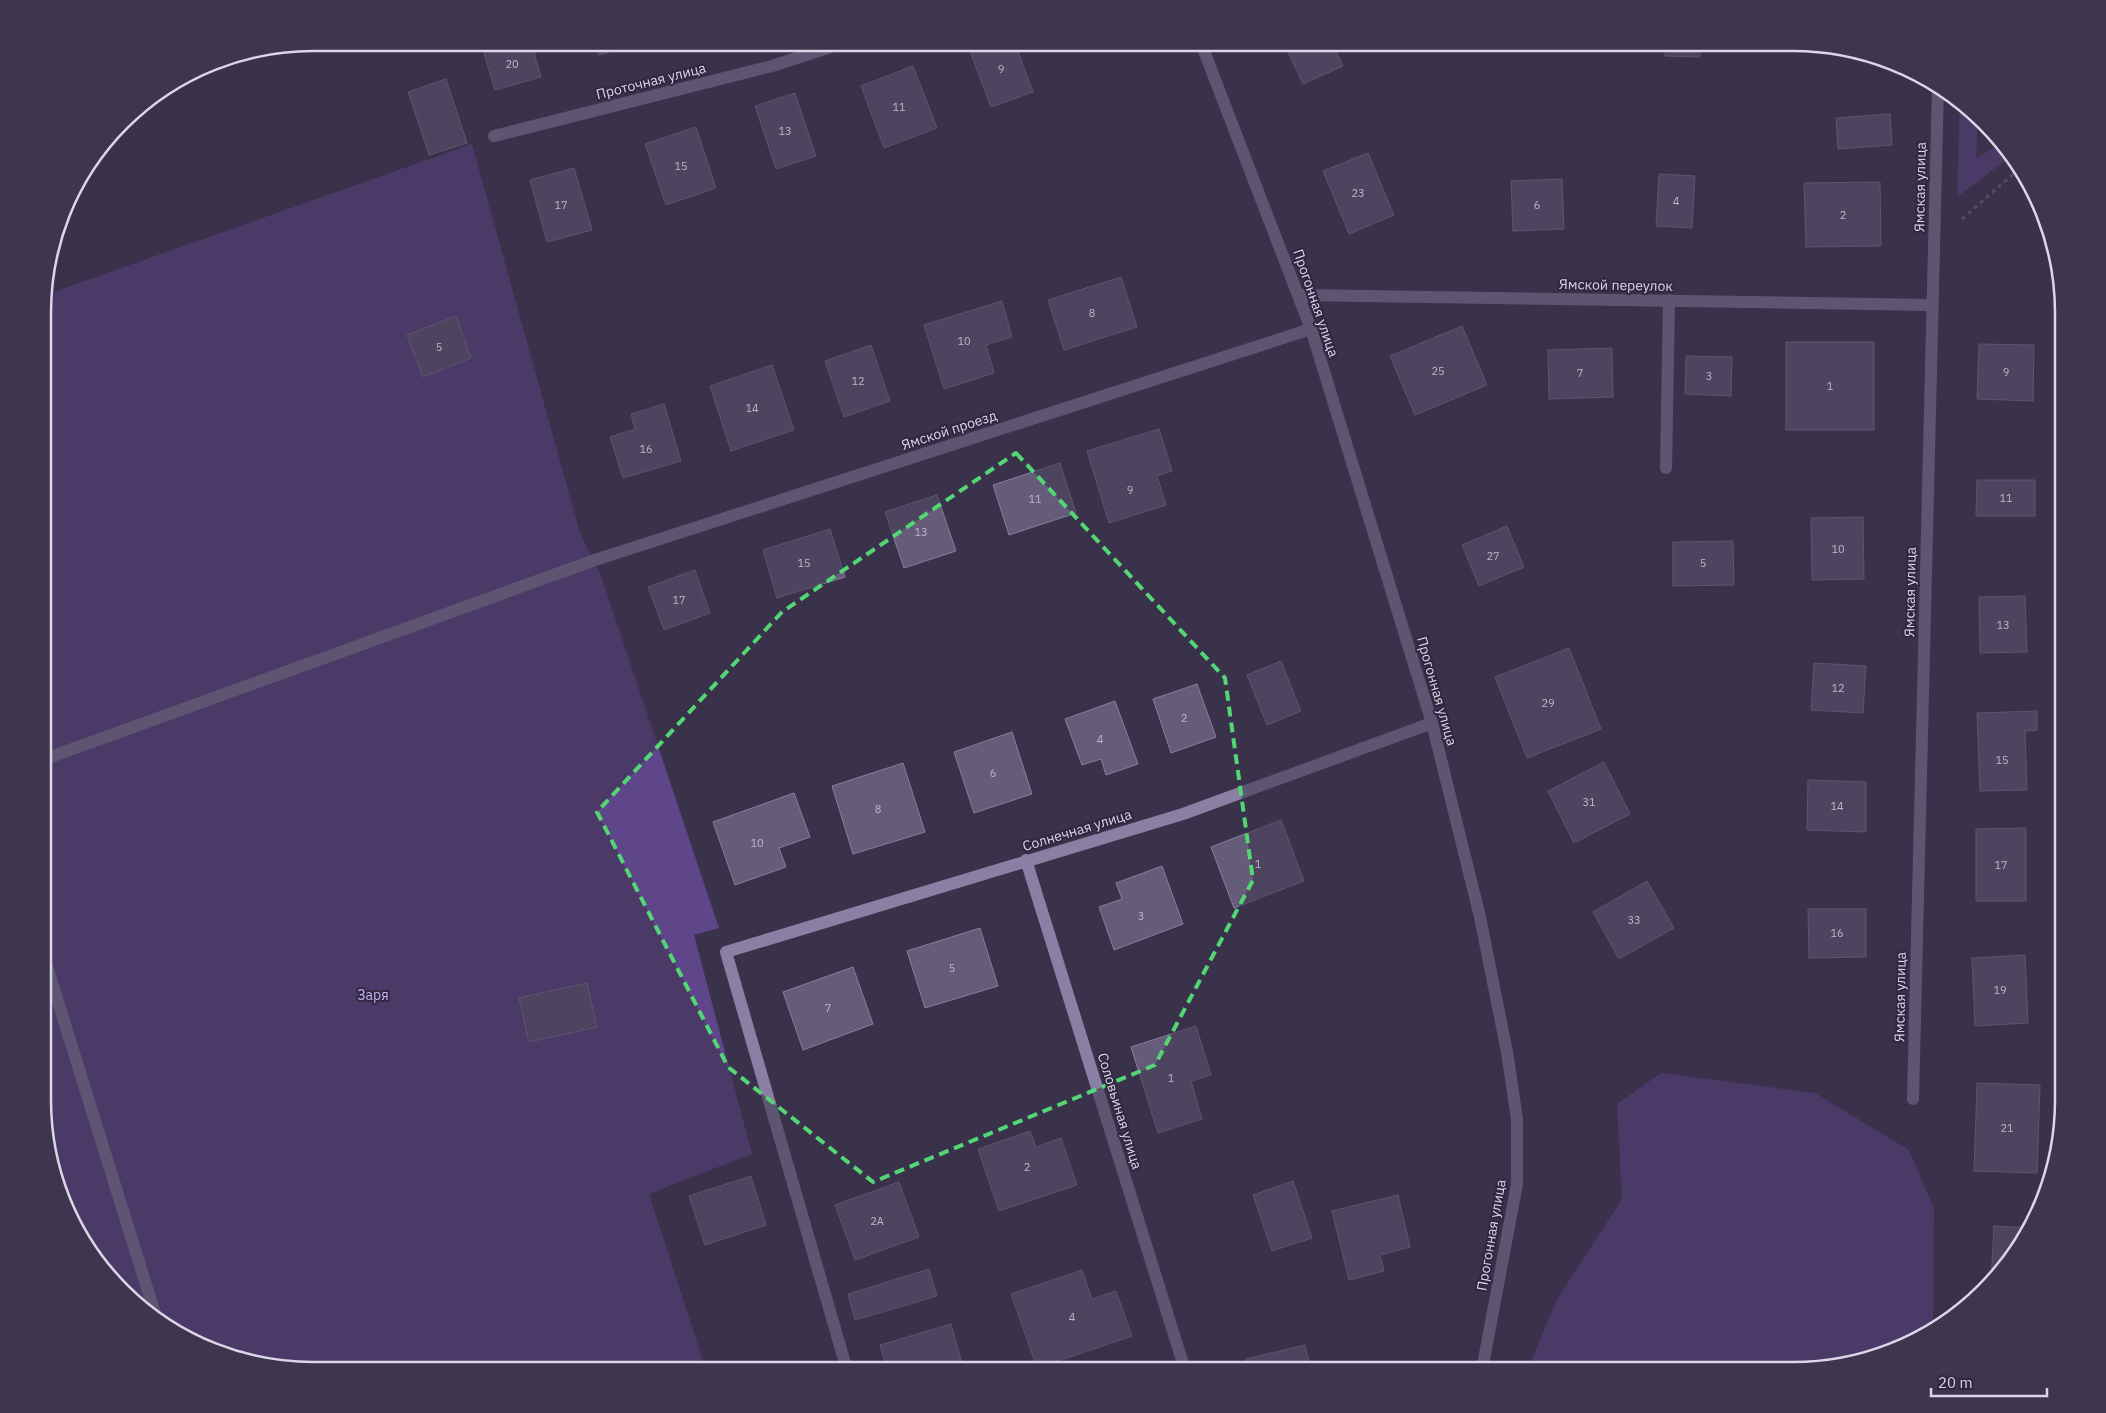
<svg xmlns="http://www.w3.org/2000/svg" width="2106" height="1413" font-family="'IBM Plex Sans',sans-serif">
<rect width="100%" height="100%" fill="#3a324b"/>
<path fill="#5f468b" d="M1960 103 1978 119 1976 159 2002 142 2011 156 1957 197Z
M472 144 580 533 601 576 719 928 694 935 752 1154 649 1194 706 1370H313L227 1356 163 1325 122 1291 79 1235 45 1135V295Z
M1661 1073 1815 1093 1909 1150 1934 1209 1933 1331 1863 1361 1810 1370H1528L1556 1301 1622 1199 1617 1104Z"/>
<path fill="#655c79" stroke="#877e9c" d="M481 43H551L553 47 534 52 541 77 495 90Z
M595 43H640L599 55Z
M979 43H1015L1033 92 991 107 968 46Z
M1284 43H1332L1343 66 1303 84Z
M1666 43H1700V57L1665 56Z
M913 66 937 128 884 148 861 86Z
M446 79 467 143 429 155 408 92Z
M795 93 816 156 776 169 755 106Z
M1890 114 1892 145 1838 149 1836 118Z
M696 127 716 188 666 205 645 144Z
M1368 153 1394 215 1349 234 1323 171Z
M574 168 592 230 547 242 530 180Z
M1659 174 1695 176 1692 228 1656 226Z
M1562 179 1564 229 1513 231 1511 181Z
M1880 182 1881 246 1806 247 1804 183Z
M1121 277 1137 327 1064 350 1048 300Z
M1002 301 1012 337 986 345 994 373 944 389 924 325Z
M456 316 471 358 423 377 407 335Z
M1462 326 1487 385 1415 415 1390 356Z
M1786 342H1874V430H1786Z
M1979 344 2034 345 2033 401 1977 399Z
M871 345 890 401 844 417 825 361Z
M1612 348 1613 397 1549 399 1548 350Z
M1686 356 1732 357 1731 396 1685 394Z
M772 365 794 430 731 451 710 386Z
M664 404 681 461 623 478 610 437 635 429 631 414Z
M1159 429 1172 471 1157 476 1166 505 1109 523 1087 451Z
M1060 463 1076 513 1009 535 993 485Z
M1977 480H2035V516H1976Z
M937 495 956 551 904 568 885 512Z
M1863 517 1864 579 1812 580 1811 518Z
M1507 526 1524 567 1479 586 1462 545Z
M830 529 845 577 777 598 763 550Z
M1733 541 1734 585 1673 586V542Z
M695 570 710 613 664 630 648 587Z
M2025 596 2027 652 1980 653 1979 597Z
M1569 648 1601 729 1527 758 1495 677Z
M1281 661 1301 711 1267 725 1247 675Z
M1814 663 1866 666 1863 713 1811 710Z
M1197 684 1216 737 1171 753 1153 699Z
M1115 701 1138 764 1106 775 1101 759 1082 765 1065 719Z
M2037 711V730L2025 731 2027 790 1980 791 1977 713Z
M1012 732 1032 794 974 813 954 752Z
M1604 762 1630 814 1574 843 1548 791Z
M903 763 925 832 853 854 832 786Z
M1808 780 1866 782V832L1807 830Z
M794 793 810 837 779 848 786 867 735 885 713 822Z
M1281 820 1304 881 1234 908 1211 847Z
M2026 828V901H1976V829Z
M1162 866 1183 924 1114 950 1099 907 1122 899 1116 883Z
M1647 881 1674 928 1619 959 1593 912Z
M1808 909H1866V957L1809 958Z
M980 928 998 986 925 1008 907 951Z
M2025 955 2028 1023 1975 1026 1972 958Z
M853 967 873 1024 803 1050 783 992Z
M587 983 597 1027 529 1042 519 998Z
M1196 1026 1211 1075 1191 1081 1202 1119 1158 1133 1131 1047Z
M1977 1083 2040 1085 2037 1173 1974 1171Z
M1030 1131 1036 1147 1061 1138 1077 1185 999 1211 978 1149Z
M751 1176 766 1225 705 1245 689 1196Z
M1293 1181 1312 1238 1272 1251 1253 1195Z
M899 1182 919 1237 855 1260 835 1205Z
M1398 1195 1410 1247 1380 1255 1384 1271 1349 1280 1332 1211Z
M1994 1226 2029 1228 2018 1250 1991 1281Z
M929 1269 937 1296 855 1320 848 1294Z
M1082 1270 1092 1299 1116 1291 1132 1336 1037 1368 1011 1294Z
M951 1324 964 1370H887L880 1345Z
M1305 1345 1311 1370H1248L1246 1359Z"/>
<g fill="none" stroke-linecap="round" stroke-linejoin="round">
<path stroke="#736c83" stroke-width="3" stroke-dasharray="4 4" stroke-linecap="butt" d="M1962 219 2020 168"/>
<path stroke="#8b80a4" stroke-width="12" d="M1201 43 1311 329 1432 723 1480 917 1507 1052 1517 1119V1184L1482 1370
M494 136 772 66 843 43
M1299 295 1932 305
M1666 468 1669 300
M45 759 595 560 1311 329
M1026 860 1185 1370
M45 960 157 1320
M1913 1099 1938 86
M847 1370 726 952 1183 814 1432 723"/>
</g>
<path d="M0 0H2106V1413H0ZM1016 453 1225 678 1253 880 1155 1065 873 1182 728 1067 597 812 782 612Z" fill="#3a324b" fill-opacity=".55" fill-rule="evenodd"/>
<path fill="none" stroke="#53d673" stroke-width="4" stroke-dasharray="10 6" stroke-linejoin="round" d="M1016 453 1225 678 1253 880 1155 1065 873 1182 728 1067 597 812 782 612Z"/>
<g text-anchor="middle" stroke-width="4" stroke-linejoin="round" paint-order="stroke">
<g font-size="11" fill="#beb8cc">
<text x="512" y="68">20</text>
<text x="1001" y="73">9</text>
<text x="899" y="111">11</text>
<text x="785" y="135">13</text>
<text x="681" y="170">15</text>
<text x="1358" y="197">23</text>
<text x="1676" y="205">4</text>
<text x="561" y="209">17</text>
<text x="1537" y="209">6</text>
<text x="1843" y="219">2</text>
<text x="1092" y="317">8</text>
<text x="964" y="345">10</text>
<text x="439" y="351">5</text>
<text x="1438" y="375">25</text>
<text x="2006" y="376">9</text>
<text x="1580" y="377">7</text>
<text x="1709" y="380">3</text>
<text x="858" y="385">12</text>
<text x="1830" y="390">1</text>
<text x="752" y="412">14</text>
<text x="646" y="453">16</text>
<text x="1130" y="494">9</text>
<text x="2006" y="502">11</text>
<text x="1035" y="503">11</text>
<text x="921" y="536">13</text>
<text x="1838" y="553">10</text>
<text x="1493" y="560">27</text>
<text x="804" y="567">15</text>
<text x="1703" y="567">5</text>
<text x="679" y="604">17</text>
<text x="2003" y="629">13</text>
<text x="1838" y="692">12</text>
<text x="1548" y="707">29</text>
<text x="1184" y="722">2</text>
<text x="1100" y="743">4</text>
<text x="2002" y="764">15</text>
<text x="993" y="777">6</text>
<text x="1589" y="806">31</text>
<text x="1837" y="810">14</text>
<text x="878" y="813">8</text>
<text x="757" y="847">10</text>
<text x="1258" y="868">1</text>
<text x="2001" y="869">17</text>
<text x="1141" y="920">3</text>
<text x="1634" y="924">33</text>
<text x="1837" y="937">16</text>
<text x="952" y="972">5</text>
<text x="2000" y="994">19</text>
<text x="828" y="1012">7</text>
<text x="1171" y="1082">1</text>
<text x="2007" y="1132">21</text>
<text x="1027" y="1171">2</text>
<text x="877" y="1225">2А</text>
<text x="1072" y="1321">4</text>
</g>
<g font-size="14" fill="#dcd7e8" stroke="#302741">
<text transform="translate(651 81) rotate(-14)" y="5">Проточная улица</text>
<text transform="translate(1920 187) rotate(-89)" y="5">Ямская улица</text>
<text transform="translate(1616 285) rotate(1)" y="5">Ямской переулок</text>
<text transform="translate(1316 303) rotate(71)" y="5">Прогонная улица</text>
<text transform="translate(949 430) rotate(-18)" y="5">Ямской проезд</text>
<text transform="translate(1910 592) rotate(-89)" y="5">Ямская улица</text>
<text transform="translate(1437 691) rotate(74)" y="5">Прогонная улица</text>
<text transform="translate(1077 830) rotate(-17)" y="5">Солнечная улица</text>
<text transform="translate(1900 997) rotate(-89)" y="5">Ямская улица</text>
<text transform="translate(1120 1111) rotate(73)" y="5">Соловьиная улица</text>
<text transform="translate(1491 1235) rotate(-80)" y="5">Прогонная улица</text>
</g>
<g font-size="14" fill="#c8b4f4" stroke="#302741">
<text x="373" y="1000">Заря</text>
</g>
</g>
<path d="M0 0H2106V1413H0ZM313 51H1793A262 262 0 0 1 2055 313V1100A262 262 0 0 1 1793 1362H313A262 262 0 0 1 51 1100V313A262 262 0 0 1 313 51Z" fill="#3e354e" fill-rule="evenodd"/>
<path fill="none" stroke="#dcd7e8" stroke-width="2.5" d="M313 51H1793A262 262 0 0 1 2055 313V1100A262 262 0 0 1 1793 1362H313A262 262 0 0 1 51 1100V313A262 262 0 0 1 313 51Z"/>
<path d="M1931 1388v8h116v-8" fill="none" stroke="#dcd7e8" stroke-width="2.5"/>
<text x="1938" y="1388" font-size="15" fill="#dcd7e8" stroke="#302741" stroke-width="4" paint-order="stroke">20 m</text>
</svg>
